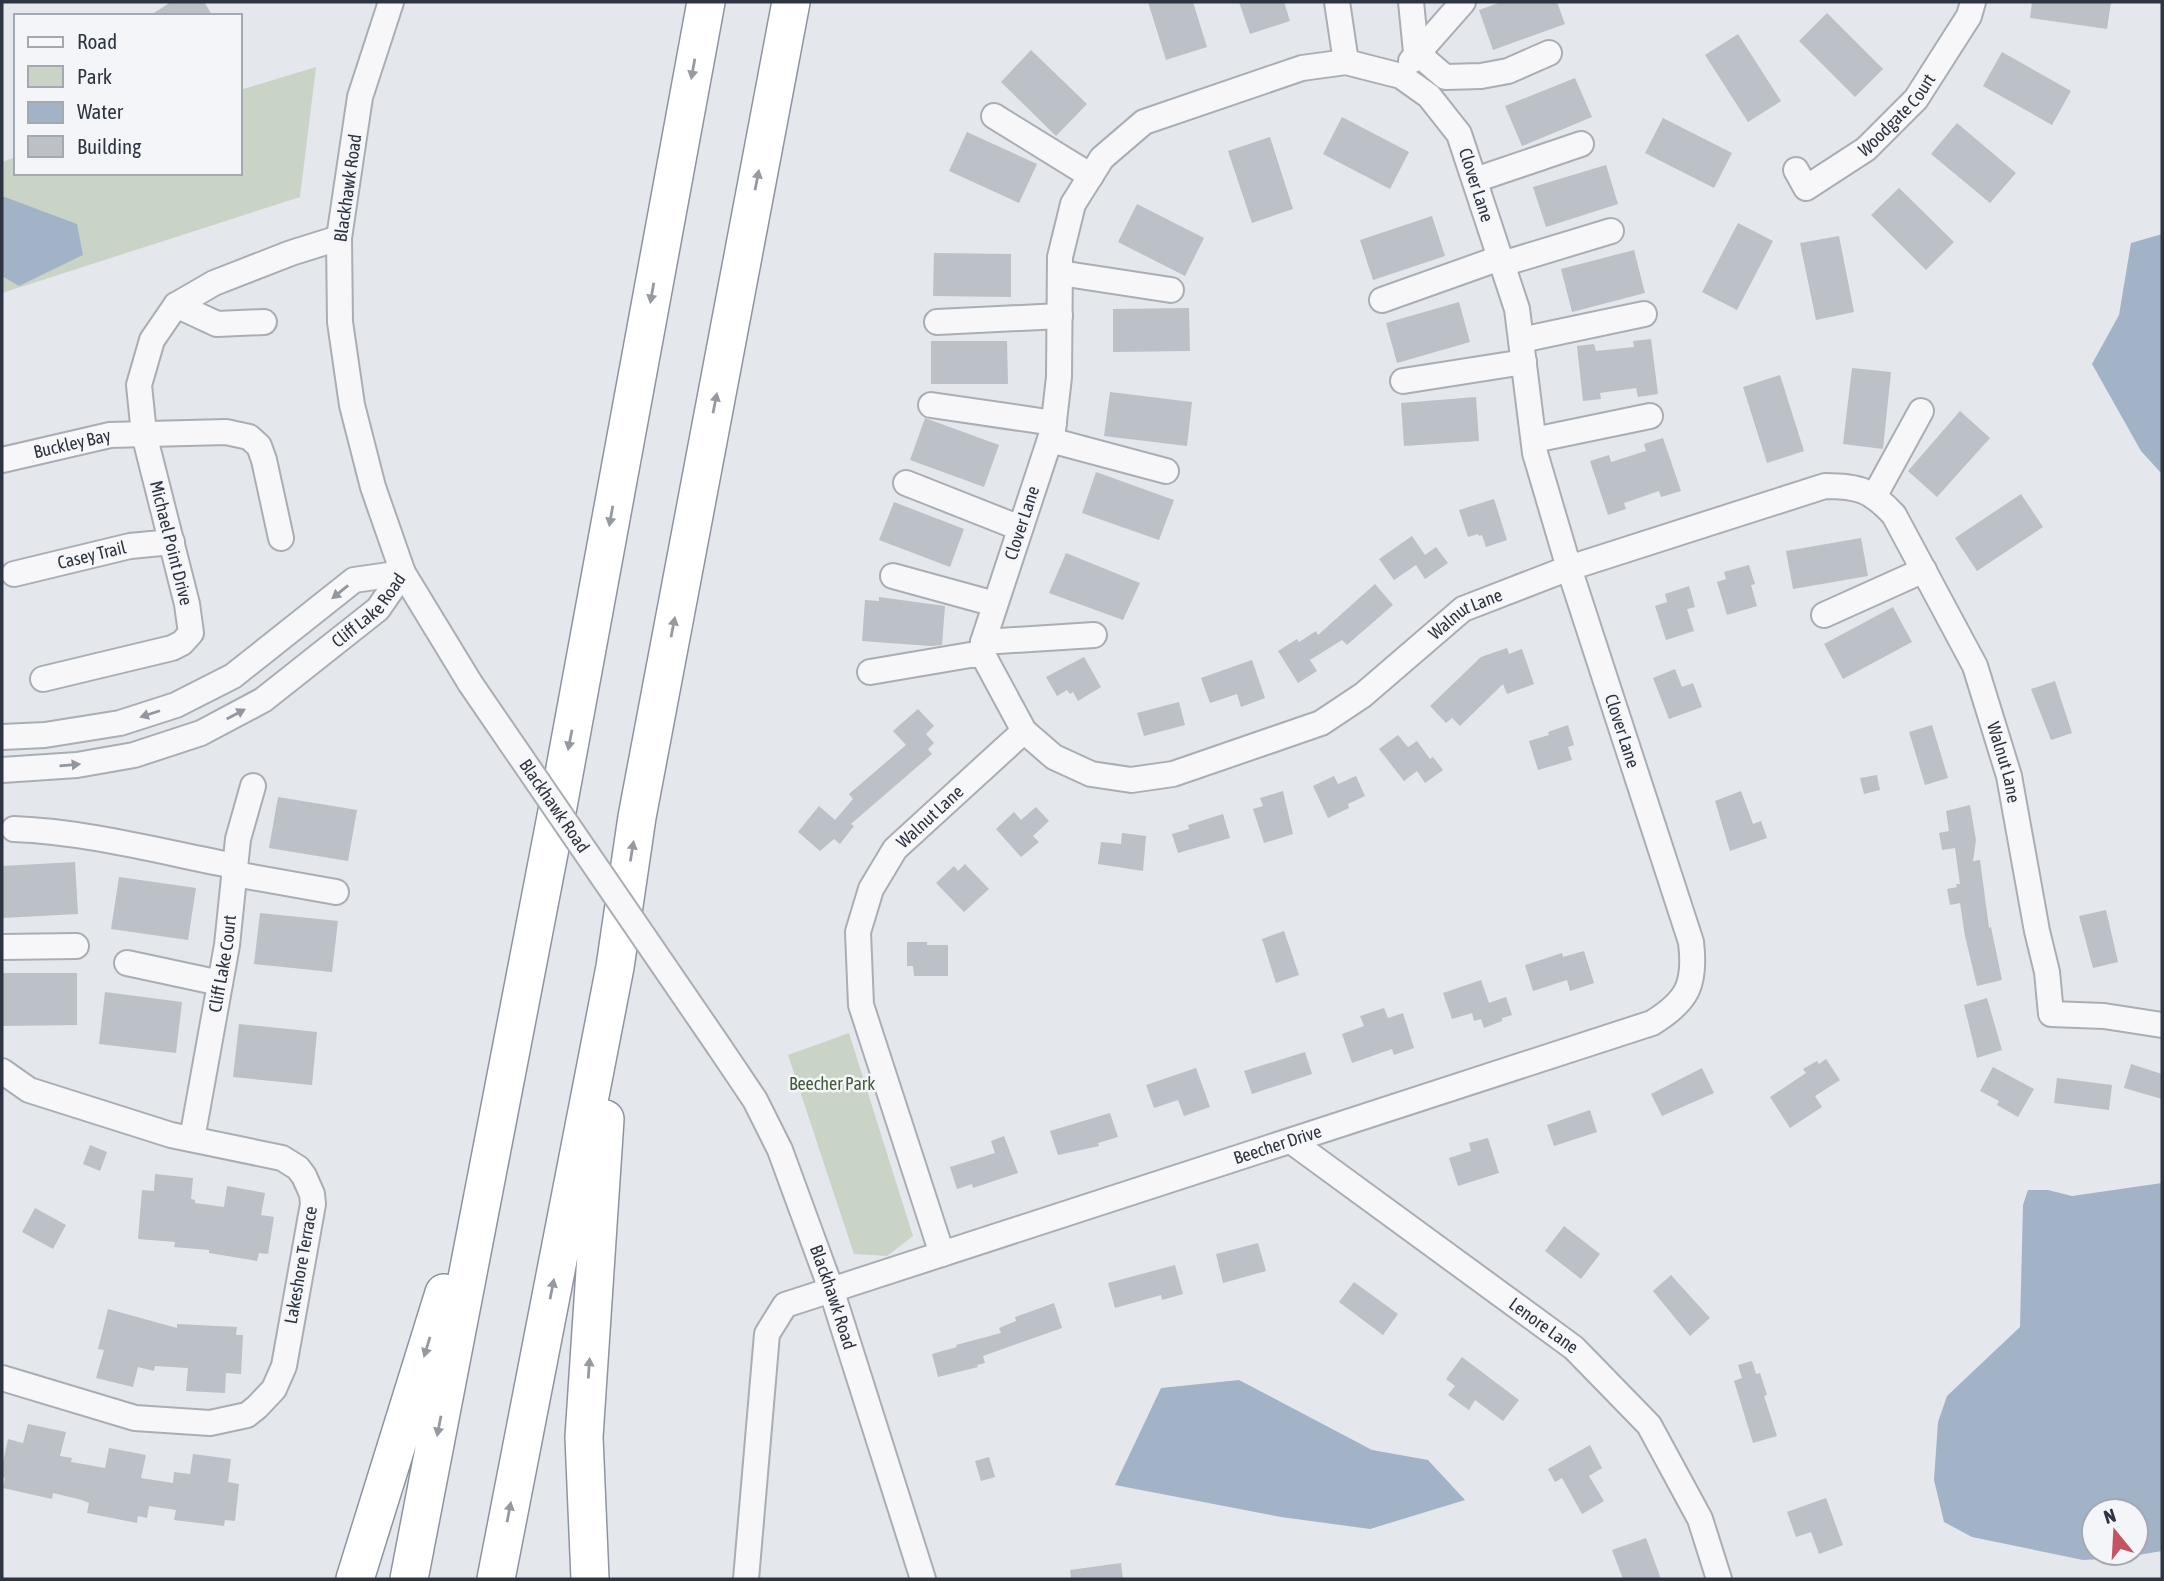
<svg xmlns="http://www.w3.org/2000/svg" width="2164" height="1581" font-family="'Asap Condensed',sans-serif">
<rect width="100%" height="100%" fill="#e4e7eb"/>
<path fill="#c9d4c6" d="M316 67 300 197 2 293V162L16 157V173H240V90Z
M849 1033 913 1236 887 1256 854 1254 788 1055Z"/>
<path fill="#a2b3c8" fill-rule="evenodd" d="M2 196 77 224 83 255 19 286 2 276Z
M2162 234V474L2141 451 2092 364 2119 315 2131 243Z
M2162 1183V1551L2120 1558 2083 1560 1972 1537 1944 1522 1934 1480 1938 1422 1947 1396 2020 1327 2023 1205 2028 1190H2048L2072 1196ZM2094 1511H2136V1553H2094Z
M1239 1380 1372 1450 1428 1460 1465 1500 1370 1529 1281 1517 1115 1485 1161 1388Z"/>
<path fill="#bcc0c7" d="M171 2H204L213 16H149Z
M1148 2H1193L1207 47 1166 60Z
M1239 2H1284L1290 21 1250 34Z
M1501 2H1557L1565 24 1493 50 1479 10Z
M2032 2H2111L2107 29 2030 18Z
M1827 13 1883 69 1855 97 1799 41Z
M1738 34 1781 101 1748 122 1705 55Z
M1031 50 1087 104 1056 136 1001 82Z
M2002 52 2071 91 2052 125 1983 86Z
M1575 78 1592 117 1522 146 1505 106Z
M1342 117 1409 152 1390 189 1323 154Z
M1663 118 1732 153 1714 188 1645 153Z
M1957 123 2016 173 1990 203 1931 154Z
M967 132 1037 164 1019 203 949 171Z
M1270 137 1293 209 1252 223 1228 151Z
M1606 165 1618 204 1546 227 1533 187Z
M1899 188 1954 242 1926 270 1871 215Z
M1137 204 1204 238 1185 276 1118 242Z
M1432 216 1445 256 1373 280 1360 240Z
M1738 223 1773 241 1737 310 1702 292Z
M1839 236 1854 312 1816 320 1800 243Z
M1634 250 1645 293 1572 312 1561 269Z
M934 253 1011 254V297L933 296Z
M1459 302 1470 342 1397 363 1386 323Z
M1189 308 1190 351 1113 352V309Z
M1651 339 1658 394 1638 397 1636 388 1600 393 1601 399 1583 401 1577 346 1594 344 1596 351 1634 347 1633 341Z
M931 341H1007L1008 384H931Z
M1852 368 1891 372 1883 449 1843 444Z
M1780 375 1804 451 1767 463 1743 387Z
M1110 392 1192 402 1187 446 1104 436Z
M1476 397 1479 441 1404 446 1401 403Z
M1960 411 1990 438 1937 497 1908 471Z
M925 418 999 445 984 487 910 460Z
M1663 438 1681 491 1661 497 1659 491 1624 503 1626 509 1608 515 1590 461 1609 455 1611 462 1646 451 1644 444Z
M1096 472 1174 500 1159 540 1082 513Z
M2021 494 2043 527 1977 571 1955 538Z
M1494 499 1507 540 1486 547 1482 535 1479 536 1478 534 1468 537 1459 510Z
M894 502 964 529 950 567 879 540Z
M1412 536 1425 555 1436 547 1448 563 1425 579 1416 565 1394 580 1379 559Z
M1861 538 1868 576 1793 589 1786 551Z
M1066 553 1140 583 1123 620 1049 593Z
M1749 565 1755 584 1751 585 1757 606 1727 615 1717 582 1726 579 1724 572Z
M1375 584 1393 605 1347 645 1342 640 1310 660 1317 671 1298 683 1278 651 1297 639 1299 642 1316 631 1318 635Z
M1689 586 1695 607 1687 609 1694 631 1666 640 1655 606 1667 602 1665 594Z
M879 597 945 606 942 645 931 646 862 641 865 600 879 601Z
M1893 607 1912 642 1843 679 1824 644Z
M1507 648 1509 654 1522 649 1534 684 1507 694 1503 684 1460 726 1452 718 1446 723 1430 706 1481 657Z
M1084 657 1101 687 1078 701 1073 692 1070 694 1067 690 1057 696 1046 677Z
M1252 660 1265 698 1241 707 1237 694 1210 703 1201 678Z
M1675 669 1682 687 1693 683 1702 707 1669 719 1653 678Z
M2055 681 2072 733 2051 740 2031 689Z
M1179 702 1185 725 1144 736 1137 713Z
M918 709 934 726 926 734 934 743 928 749 932 754 851 824 854 826 840 844 834 839 820 851 798 832 819 806 835 820 853 799 849 794 906 745 893 731Z
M1568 725 1574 745 1568 747 1572 760 1538 770 1529 741 1549 735 1548 732Z
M1932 725 1948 778 1925 785 1909 732Z
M1398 735 1408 747 1417 741 1430 759 1433 757 1443 770 1425 783 1417 771 1404 781 1379 749Z
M1877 775 1880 790 1864 794 1860 778Z
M1334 776 1338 784 1356 776 1365 796 1348 804 1349 808 1328 818 1313 786Z
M1283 791 1293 834 1264 843 1253 809 1263 806 1260 798Z
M1741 791 1753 824 1761 821 1767 838 1730 851 1715 801Z
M278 797 357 810 348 861 269 848Z
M1970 805 1976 840 1973 861 1980 860 1989 928 1991 927 2002 980 1977 986 1965 936 1960 903 1950 905 1947 889 1957 887 1956 884H1960L1955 848 1942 850 1939 833 1949 831 1946 811Z
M1036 807 1049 821 1033 836 1039 842 1021 857 996 829 1014 812 1021 820Z
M1223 814 1230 838 1178 853 1172 834 1189 829 1188 825Z
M1122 833 1146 836 1143 871 1098 864 1101 842 1121 844Z
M75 862 78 914 2 918V866Z
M965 864 989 889 964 912 936 883 954 866 958 871Z
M119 877 196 888 188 940 111 929Z
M2106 910 2118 962 2093 968 2079 916Z
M260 913 338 921 332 972 254 964Z
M1284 931 1299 975 1276 983 1262 939Z
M907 942H927V945H948V976H914L913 966H907Z
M1584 951 1594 983 1570 991 1567 980 1533 991 1525 965 1562 953 1563 957Z
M2 973H77V1025L2 1026Z
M1481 980 1489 1003 1506 997 1512 1015 1502 1018V1021L1484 1028 1481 1019 1474 1021 1472 1013 1452 1019 1443 993Z
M105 992 182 1002 176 1053 99 1044Z
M1987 998 2002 1050 1977 1058 1964 1005Z
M1384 1008 1388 1018 1403 1013 1414 1048 1394 1055 1392 1049 1352 1063 1342 1034 1364 1026 1360 1016Z
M239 1024 317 1032 312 1085 233 1077Z
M1305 1052 1312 1074 1252 1094 1244 1071Z
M1826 1059 1840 1080 1815 1096 1822 1107 1790 1128 1770 1097 1806 1073 1803 1069 1817 1061 1819 1064Z
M2131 1064 2162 1074V1099L2124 1088Z
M1993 1067 2034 1089 2018 1117 1997 1105 1999 1101 1980 1091Z
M1196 1068 1210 1107 1184 1116 1178 1100 1154 1108 1146 1085Z
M1702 1068 1714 1093 1662 1116 1651 1094Z
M2057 1078 2112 1085 2109 1110 2054 1103Z
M1590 1110 1597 1132 1554 1146 1547 1125Z
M1110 1113 1118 1137 1098 1143 1099 1146 1058 1155 1050 1131Z
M1004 1136 1018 1173 973 1188 972 1184 957 1189 950 1167 995 1153 991 1141Z
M1488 1138 1499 1173 1458 1186 1449 1158 1471 1151 1469 1143Z
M90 1145 107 1152 100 1171 83 1164Z
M155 1174 193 1178 191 1199 195 1200V1203L224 1207 227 1186 265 1193 261 1215 274 1217 268 1254 259 1253 257 1261 209 1253V1250L174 1247 175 1242 138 1239 142 1190 154 1191Z
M35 1208 66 1225 53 1249 22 1232Z
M1564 1226 1600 1254 1581 1279 1545 1251Z
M1258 1243 1266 1271 1223 1283 1216 1254Z
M1175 1265 1183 1294 1162 1300 1161 1295 1115 1308 1108 1283Z
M1671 1275 1710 1318 1690 1336 1653 1291Z
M1354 1282 1398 1314 1383 1335 1339 1302Z
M1054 1303 1062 1328 983 1356 985 1363 977 1365 978 1367 938 1377 932 1354 957 1347 956 1345 1001 1333 999 1328 1016 1321 1015 1317Z
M108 1309 177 1328V1324L237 1327 236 1335H243L241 1374 226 1373 225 1393 186 1391 188 1368 155 1366 154 1371 138 1367 133 1387 96 1378 104 1350 98 1349Z
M1462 1357 1519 1400 1503 1421 1475 1400 1469 1410 1448 1395 1455 1386 1446 1379Z
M1752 1361 1756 1374 1760 1373 1767 1395 1764 1396 1777 1436 1753 1443 1734 1381 1742 1378 1738 1365Z
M28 1424 66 1432 60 1456 72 1458 71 1462 105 1468 109 1448 146 1455 141 1478 173 1483 174 1472 190 1474 193 1454 231 1459 228 1482 239 1484 235 1521 225 1520 224 1526 174 1520 176 1510 149 1506 147 1518 138 1516 137 1523 87 1513 89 1503 82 1500 53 1493 52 1499 3 1488 5 1478 2 1477V1466L8 1439 23 1443Z
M1590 1445 1602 1468 1589 1476 1604 1501 1582 1514 1562 1478 1555 1482 1548 1469Z
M989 1457 995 1477 981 1481 975 1461Z
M1826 1498 1843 1545 1819 1554 1811 1532 1796 1537 1787 1512Z
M1646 1538 1661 1579H1623L1612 1550Z
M1121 1563 1123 1579H1071L1070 1570Z"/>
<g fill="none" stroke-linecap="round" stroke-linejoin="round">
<defs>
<g id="minor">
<path d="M391 2 360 97 339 238 340 322 352 405 373 487 403 573 470 683"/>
<path d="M1337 2 1346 62"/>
<path d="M1411 2 1416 52 1445 77 1481 76 1508 71 1549 53"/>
<path d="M1411 61 1463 2"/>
<path d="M994 116 1091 176"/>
<path id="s1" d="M1796 170 1806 188 1866 149 1916 99 1969 16 1973 2"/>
<path d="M1475 180 1581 144"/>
<path d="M1502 264 1611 231"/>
<path d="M1060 273 1171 290"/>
<path d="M1382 300 1500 258"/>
<path d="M176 305 217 324 264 322"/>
<path d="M937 322 1060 316"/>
<path d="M1521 340 1644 314"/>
<path d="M1403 381 1524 362"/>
<path d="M931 405 1054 423"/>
<path d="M1050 440 1166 471"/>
<path d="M1534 440 1650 416"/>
<path id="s2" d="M2 460 110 435 226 432 249 437 259 446 264 460 281 538"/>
<path d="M906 483 1020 528"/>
<path d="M1875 495 1921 411"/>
<path id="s3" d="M14 574 130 546 172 542"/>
<path d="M893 576 995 604"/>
<path d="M1824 615 1924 570"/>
<path d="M983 642 1094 635"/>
<path d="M870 672 970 655H983"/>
<path d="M43 679 172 648 182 643 191 633 187 604 144 434 139 385 152 340 176 305 214 283 291 253 339 238"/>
<path d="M2 737 45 735 120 723 176 705 233 676 354 580 403 573"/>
<path id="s4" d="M2 770 77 765 134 755 201 733 263 700 378 609 403 573"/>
<path d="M14 829C89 832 162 852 235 866"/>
<path d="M235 874 336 892"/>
<path d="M2 947 76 946"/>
<path d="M127 963 220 983"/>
<path id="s5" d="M720 1048 755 1100 780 1150 831 1289 923 1579"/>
<path d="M2 1071 29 1090 171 1135 282 1158 298 1168 304 1176 312 1194 313 1204 284 1366 274 1389 257 1407 247 1415 210 1423 135 1418 2 1378"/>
<path id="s6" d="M192 1139 227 945 238 839 253 786"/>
<path id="s7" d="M1291 1141 1574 1348 1649 1425 1700 1519 1719 1579"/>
<path id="s8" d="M942 1254 861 1005 858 932 871 889 895 849 1024 731"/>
<path id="s9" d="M746 1579 767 1334 785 1305 1652 1023C1688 1001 1696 984 1691 942L1569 568 1535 453 1517 309 1459 134 1429 96 1401 76 1346 62 1302 68 1144 122 1102 158 1073 204 1060 257 1059 377 1053 430 983 642V655L1024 731 1054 757 1091 774 1131 780 1173 774 1321 723 1363 695 1463 609 1569 568 1825 486C1859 486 1871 490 1894 515L1975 666 2009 776 2037 931 2047 972 2051 1014 2104 1016 2162 1025"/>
</g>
<path id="highway" d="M355 1579 444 1293
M409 1579 559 801 706 2
M496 1579 615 967 637 817 791 2
M590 1579 584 1437 605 1119"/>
</defs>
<use href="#minor" stroke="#a9aeb5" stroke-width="28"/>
<use href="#highway" stroke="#8c94a1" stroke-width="40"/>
<use href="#minor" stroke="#f7f7f9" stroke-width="24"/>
<use href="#highway" stroke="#fff" stroke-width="37"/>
<defs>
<g id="minor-bridge">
<path id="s10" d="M470 683 720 1048"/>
</g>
</defs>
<use href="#minor-bridge" stroke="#a9aeb5" stroke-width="28" stroke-linecap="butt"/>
<use href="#minor-bridge" stroke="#f7f7f9" stroke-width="24"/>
</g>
<defs><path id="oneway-solid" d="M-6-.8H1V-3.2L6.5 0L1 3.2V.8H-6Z" transform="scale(1.75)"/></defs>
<g fill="#969aa0">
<use href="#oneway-solid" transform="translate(693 69) rotate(100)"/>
<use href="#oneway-solid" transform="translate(757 180) rotate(-79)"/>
<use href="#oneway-solid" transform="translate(652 293) rotate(100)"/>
<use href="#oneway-solid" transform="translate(715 403) rotate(-79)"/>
<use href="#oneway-solid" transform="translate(611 516) rotate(100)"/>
<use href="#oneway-solid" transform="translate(673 627) rotate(-79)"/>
<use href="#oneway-solid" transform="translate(570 740) rotate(101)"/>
<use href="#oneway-solid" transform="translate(632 851) rotate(-81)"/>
<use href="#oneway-solid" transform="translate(552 1289) rotate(-79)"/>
<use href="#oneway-solid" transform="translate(427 1347) rotate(107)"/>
<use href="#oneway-solid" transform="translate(589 1368) rotate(-86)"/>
<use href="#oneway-solid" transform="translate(439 1426) rotate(101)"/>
<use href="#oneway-solid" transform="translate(509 1512) rotate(-79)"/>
</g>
<g fill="#92969e">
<use href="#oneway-solid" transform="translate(340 592) rotate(141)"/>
<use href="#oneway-solid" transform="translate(150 714) rotate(162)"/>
<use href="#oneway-solid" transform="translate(236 714) rotate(-28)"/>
<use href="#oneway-solid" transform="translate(70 765) rotate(-5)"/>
</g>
<g text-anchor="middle" stroke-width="5" stroke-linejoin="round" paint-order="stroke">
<g font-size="18" fill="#2d3442" stroke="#f4f5f8">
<text dy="6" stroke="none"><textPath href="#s1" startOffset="138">Woodgate Court</textPath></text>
<text transform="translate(1476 185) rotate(72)" y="6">Clover Lane</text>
<text transform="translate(348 188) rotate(-82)" y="6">Blackhawk Road</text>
<text dy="6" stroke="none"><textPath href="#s2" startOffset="72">Buckley Bay</textPath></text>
<text transform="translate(1022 523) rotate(-72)" y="6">Clover Lane</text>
<text transform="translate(171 543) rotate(76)" y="6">Michael Point Drive</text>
<text dy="6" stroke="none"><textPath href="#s3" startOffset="80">Casey Trail</textPath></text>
<text dy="6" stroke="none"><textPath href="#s4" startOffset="413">Cliff Lake Road</textPath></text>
<text dy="6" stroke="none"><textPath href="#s9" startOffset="3645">Walnut Lane</textPath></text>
<text transform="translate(1622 731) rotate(72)" y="6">Clover Lane</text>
<text dy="6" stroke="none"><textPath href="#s9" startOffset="4378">Walnut Lane</textPath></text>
<text dy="6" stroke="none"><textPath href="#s10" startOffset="149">Blackhawk Road</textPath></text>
<text dy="6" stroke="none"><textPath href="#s8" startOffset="474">Walnut Lane</textPath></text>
<text dy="6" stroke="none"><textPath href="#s6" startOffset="178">Cliff Lake Court</textPath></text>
<text dy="6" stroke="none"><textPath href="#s9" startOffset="798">Beecher Drive</textPath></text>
<text transform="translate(301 1265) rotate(-80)" y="6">Lakeshore Terrace</text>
<text dy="6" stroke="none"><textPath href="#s5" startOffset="275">Blackhawk Road</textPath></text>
<text dy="6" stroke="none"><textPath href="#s7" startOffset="313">Lenore Lane</textPath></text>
</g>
<g font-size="18" fill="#405d3b" stroke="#f4f5f8">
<text x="832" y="1090">Beecher Park</text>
</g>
</g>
<rect width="2164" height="1581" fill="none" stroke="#2d3442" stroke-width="7"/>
<rect x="14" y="14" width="228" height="161" fill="#f4f5f8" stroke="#a4a8af" stroke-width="2"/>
<rect x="28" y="37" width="35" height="10" fill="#f7f7f9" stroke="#a4a8af" stroke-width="2"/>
<text x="77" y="49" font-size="21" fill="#2d3442">Road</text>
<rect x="28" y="66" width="35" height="21" fill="#c9d4c6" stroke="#a4a8af" stroke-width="2"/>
<text x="77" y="84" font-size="21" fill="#2d3442">Park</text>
<rect x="28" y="102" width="35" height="21" fill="#a2b3c8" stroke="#a4a8af" stroke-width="2"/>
<text x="77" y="119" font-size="21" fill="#2d3442">Water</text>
<rect x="28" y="136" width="35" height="21" fill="#bcc0c7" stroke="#a4a8af" stroke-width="2"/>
<text x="77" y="154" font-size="21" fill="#2d3442">Building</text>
<g transform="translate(2115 1532) rotate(342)"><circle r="33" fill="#f4f5f8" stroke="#a4a8af" stroke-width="2"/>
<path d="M0-5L12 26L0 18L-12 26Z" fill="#c65361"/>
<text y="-10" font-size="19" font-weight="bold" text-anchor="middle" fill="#2d3442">N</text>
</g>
</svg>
